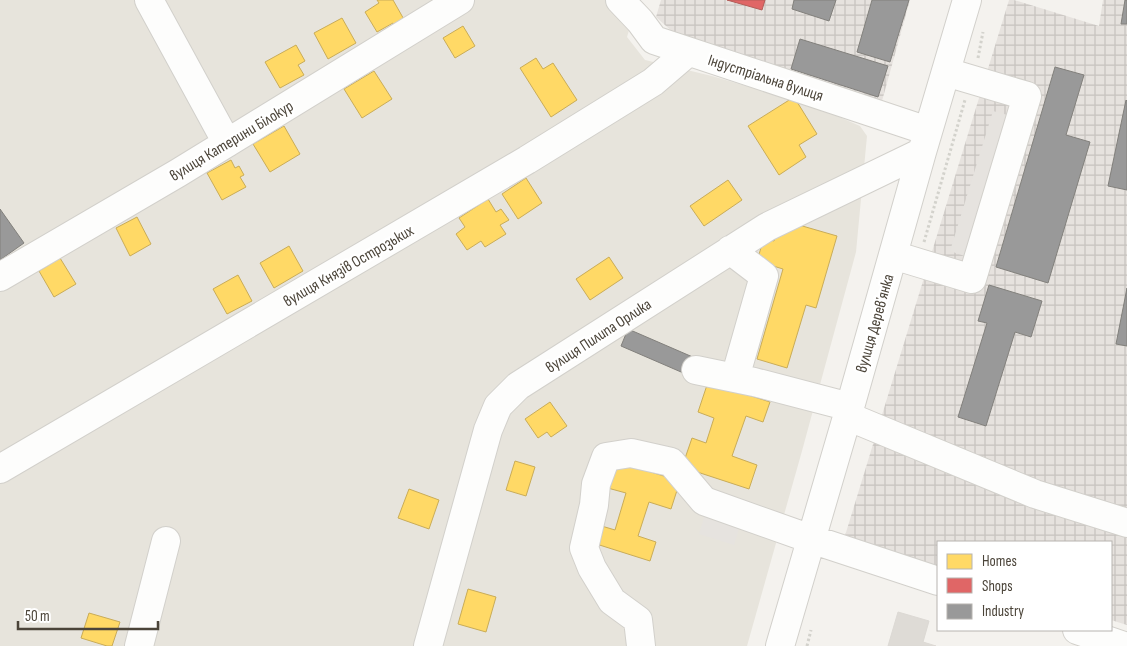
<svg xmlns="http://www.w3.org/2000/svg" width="1127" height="646" font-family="'Sofia Sans Condensed',sans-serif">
<defs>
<pattern id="industrial-grid" width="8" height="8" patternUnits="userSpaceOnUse" patternTransform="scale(1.25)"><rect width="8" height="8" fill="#e6e2de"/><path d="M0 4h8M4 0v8" fill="none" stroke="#c7c3bf"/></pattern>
</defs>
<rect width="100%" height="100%" fill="#f4f2ee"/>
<path fill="#e7e4dc" d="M0 0H638L627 37 645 60 712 76 814 106 860 126 867 136 856 252 802 451 747 646H0Z"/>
<path fill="url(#industrial-grid)" d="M661 0H910L882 101 744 58 675 34 656 17Z
M1009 0H1014L1099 26 1103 0H1127V625L1111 620V542H938V568L844 539Z"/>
<path fill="#e6e3df" d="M993 111 1034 122 991 265 950 251Z
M706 511 741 522 734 545 699 534Z"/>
<path fill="#ffd966" stroke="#c9ac58" d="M377 0H393L406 23 396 29 393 23 377 32 365 12 379 3Z
M342 18 356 43 328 59 314 33Z
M463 26 475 46 455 58 443 38Z
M296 45 305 61 298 65 304 75 280 88 265 62Z
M536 58 543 69 553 63 577 100 551 117 520 68Z
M374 71 392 99 362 118 344 89Z
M794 97 817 134 799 145 806 157 779 175 748 126Z
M284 126 300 154 270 172 253 144Z
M231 160 235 168 239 166 244 175 240 177 246 187 222 200 207 173Z
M526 178 542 203 518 219 502 194Z
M728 180 742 200 704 226 690 206Z
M488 199 496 212 501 209 509 220 500 225 506 234 485 247 481 241 467 250 456 234 465 227 459 218Z
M137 217 151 244 130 256 116 228Z
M792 223 837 236 816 308 806 305 787 368 757 359 783 269 757 261 764 238 774 241 779 226Z
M289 246 303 271 274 288 260 263Z
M609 257 623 278 590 300 576 279Z
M60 258 76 284 54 297 39 271Z
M238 275 252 301 227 314 213 289Z
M708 382 770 402 763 422 746 416 732 456 757 465 749 489 682 467 692 438 706 443 714 418 698 412Z
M550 402 567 426 551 437 547 432 538 438 525 419Z
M612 460 680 481 671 509 649 502 638 536 656 542 650 561 590 542 595 524 615 530 626 493 604 487Z
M515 461 535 467 526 496 506 490Z
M409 489 439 500 429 529 398 518Z
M468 589 496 597 486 632 458 624Z
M89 613 120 622 112 646H107L81 638Z"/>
<path fill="#e06666" stroke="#b35c58" d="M727 0H765L762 10Z"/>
<path fill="#999" stroke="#82807c" d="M794 0H836L829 21 792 9Z
M872 0H909L890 62 857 52Z
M1125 0H1127V24H1121Z
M800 39 888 66 878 97 791 69Z
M1055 67 1084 75 1066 135 1090 142 1048 283 996 267Z
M1126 100 1127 101V190L1108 186Z
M0 209 24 243 0 260Z
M989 285 1042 301 1031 337 1015 332 986 426 958 417 987 323 978 321Z
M1127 288V346L1116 344Z
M628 329 695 358 688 375 621 346Z"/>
<path fill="#dedbd6" stroke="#dcd9d4" d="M898 612 929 621 923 642 936 646H888Z"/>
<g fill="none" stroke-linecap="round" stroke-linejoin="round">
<defs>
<path id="minor" d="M149 0 227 143
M620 0 640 21 654 40 928 131
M730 250 764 276 735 378
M893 255 972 279 1027 96 946 72
M0 277 178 173 460 0
M696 370 754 382 850 407
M847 416 1035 494 1127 523
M0 469 527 160 653 82 688 52
M1077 630 1124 646
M139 646 166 541
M428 646 488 430 498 406 518 386 767 227 922 152
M641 646 638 620 612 601 592 568 584 548 594 505 596 484 606 457 631 453 671 462 704 501 811 539 938 581
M780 646 850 407 922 152 967 0"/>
</defs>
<use href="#minor" stroke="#d2d0cb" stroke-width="30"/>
<path stroke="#d3d2cc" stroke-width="3" stroke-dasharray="2.5 2.5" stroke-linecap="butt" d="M978 58 983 32
M924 242 965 100
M807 646 811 630"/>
<use href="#minor" stroke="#fdfdfc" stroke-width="28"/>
</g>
<g text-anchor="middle" stroke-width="5" stroke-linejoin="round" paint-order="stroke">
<g font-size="16" fill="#4b4439" stroke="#fff">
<text transform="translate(766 77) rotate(18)" y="6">Індустріальна вулиця</text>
<text transform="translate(231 140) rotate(-31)" y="6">вулиця Катерини Білокур</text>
<text transform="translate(348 265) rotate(-30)" y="6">вулиця Князів Острозьких</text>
<text transform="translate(874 323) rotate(-74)" y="6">вулиця Деревʼянка</text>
<text transform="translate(598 335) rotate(-33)" y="6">вулиця Пилипа Орлика</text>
</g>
</g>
<rect x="937" y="541" width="175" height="90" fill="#ffffff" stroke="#b7b4b0"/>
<rect x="947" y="554" width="25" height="15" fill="#ffd966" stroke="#b7b4b0"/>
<text x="982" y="566" font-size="15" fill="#4b4439">Homes</text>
<rect x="947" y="578" width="25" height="15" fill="#e06666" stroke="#b7b4b0"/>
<text x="982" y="591" font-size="15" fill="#4b4439">Shops</text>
<rect x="947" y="604" width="25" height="15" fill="#999999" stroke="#b7b4b0"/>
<text x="982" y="616" font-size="15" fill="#4b4439">Industry</text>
<path d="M18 621v8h140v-8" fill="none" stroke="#4b4439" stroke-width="2.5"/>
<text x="25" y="621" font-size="15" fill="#4b4439" stroke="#ffffff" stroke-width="4" paint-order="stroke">50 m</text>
</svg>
